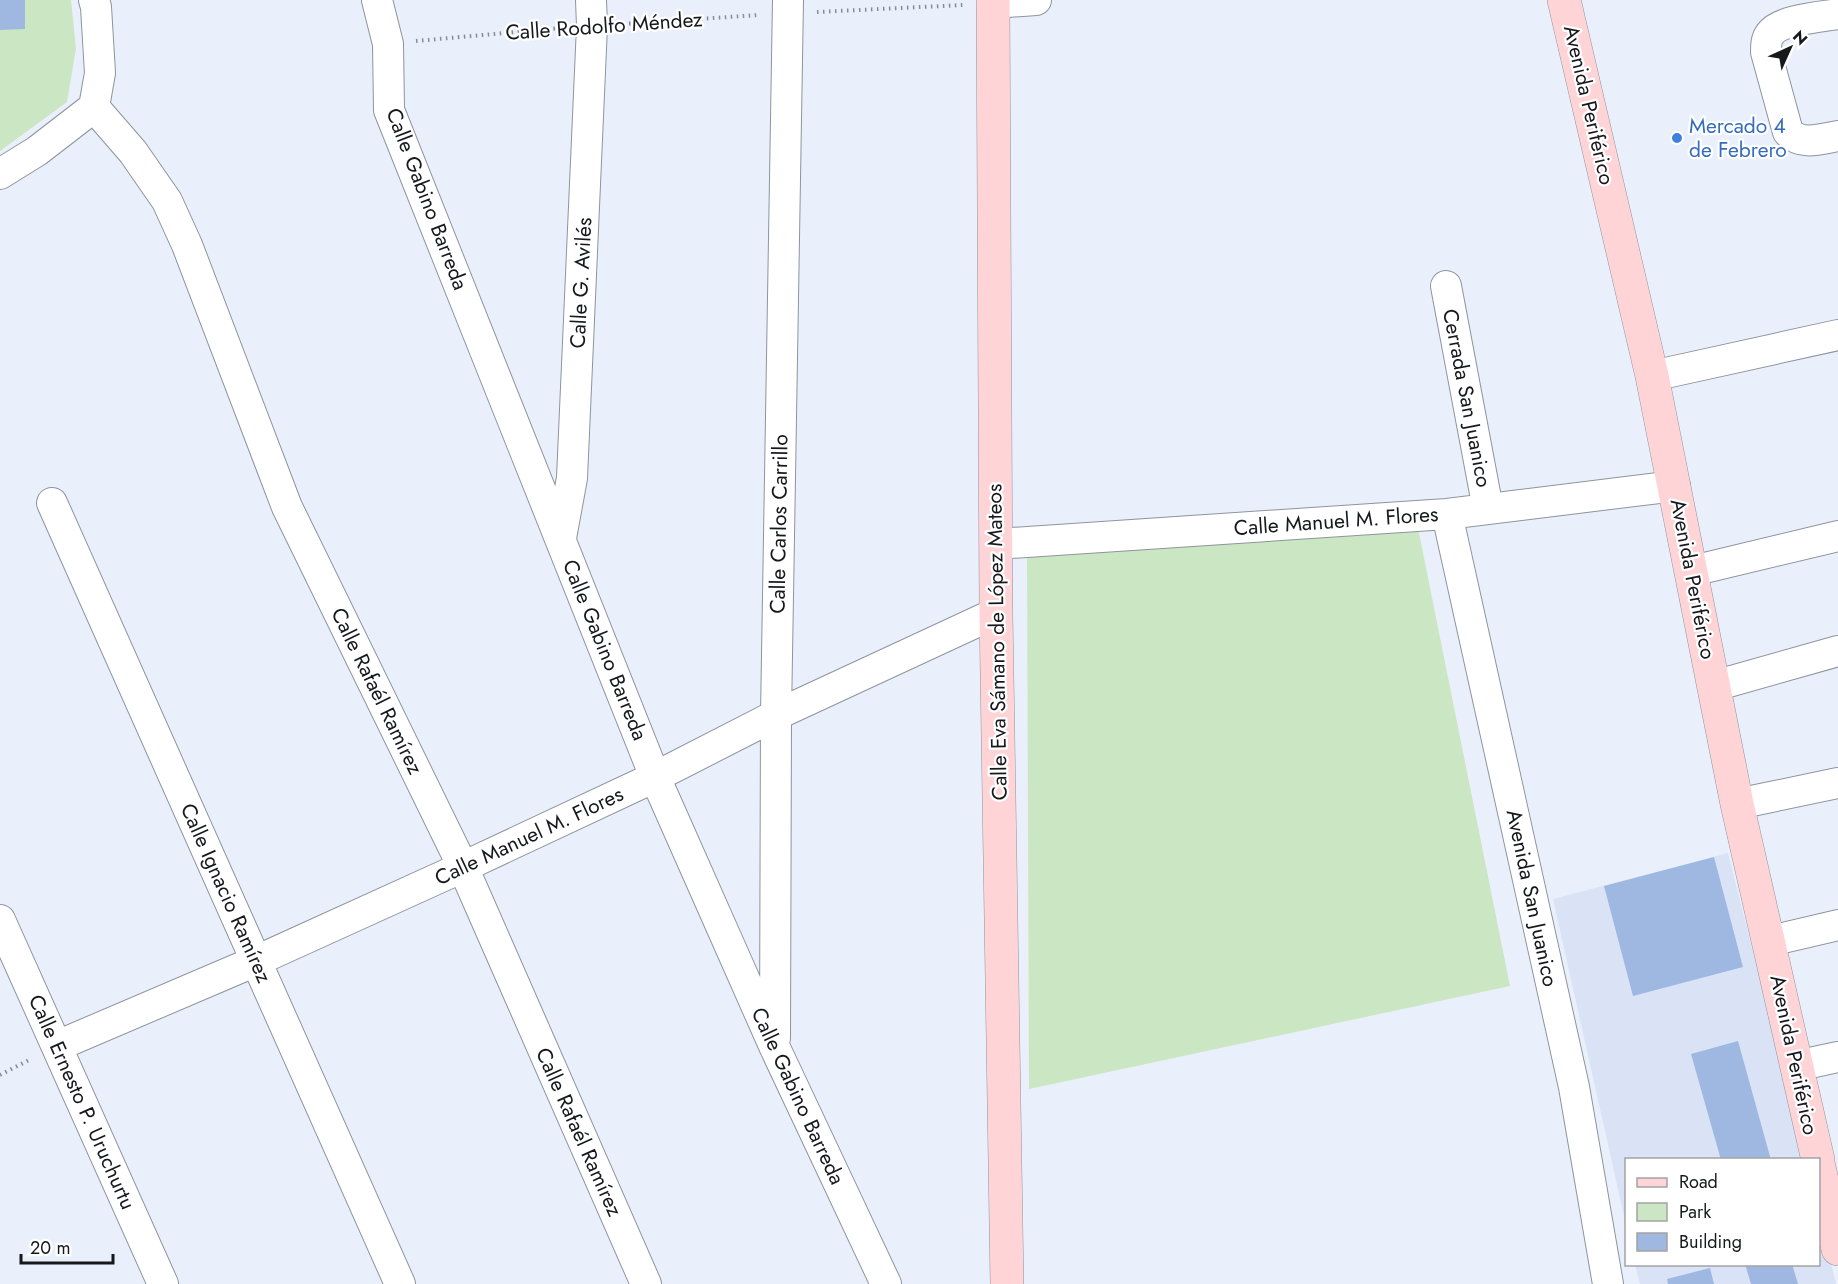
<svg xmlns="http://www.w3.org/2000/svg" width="1838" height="1284" font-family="Jost,sans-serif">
<rect width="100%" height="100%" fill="#e9f0fb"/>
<path fill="#d9e3f5" d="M1728 853 1805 1159 1626 1160V1225L1553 899Z
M1819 1215 1836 1284H1640L1635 1265 1818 1264Z"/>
<path fill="#cbe6c2" d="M0 0H71L76 49 67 102 0 151Z
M1418 528 1510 986 1029 1089 1027 551Z"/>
<path fill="#9eb8e2" d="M0 0H25V29L0 30Z
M1714 857 1743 967 1633 996 1604 886Z
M1738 1041 1771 1160H1721L1691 1054Z
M1745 1264H1792L1798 1284H1751Z
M1710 1268 1714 1284H1668L1667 1279Z"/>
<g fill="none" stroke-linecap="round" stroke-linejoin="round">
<defs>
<path id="street" d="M377 0 388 44 389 110 655 777 775 1048 886 1284
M993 3 1036 0
M1838 14C1821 17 1779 20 1770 34 1766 39 1766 46 1766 52L1788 132C1802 146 1820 139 1838 136
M94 107 133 152 167 201 187 245 287 507 463 867 646 1284
M0 174 37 151 94 107 100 73 96 7 94 0
M1446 286 1488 509
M1652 376 1838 335
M52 503 400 1284
M1447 514 1574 1087 1608 1284
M561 538 572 478 592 26 591 0
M996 544 1447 514 1675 486
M1692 571 1838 536
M1714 686 1838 651
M1737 804 1838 783
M0 920 163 1284
M1770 941 1838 925
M775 1038 776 715 788 0
M57 1046 256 961 463 867 655 777 776 715 996 613
M1796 1066 1838 1057"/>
<path id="secondary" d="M993 0 996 613 1007 1284
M1564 0 1652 376 1737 804 1818 1160
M1818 1163 1838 1249"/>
</defs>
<use href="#street" stroke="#8e949e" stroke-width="32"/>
<use href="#secondary" stroke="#8e949e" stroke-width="34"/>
<path stroke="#878c94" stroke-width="4" stroke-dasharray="1.5 4.5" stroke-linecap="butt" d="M817 12 963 5
M623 24 759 15
M416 41 561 28
M0 1075 29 1060"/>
<use href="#street" stroke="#fff" stroke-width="30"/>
<use href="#secondary" stroke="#ffd4d6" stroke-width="33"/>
</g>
<circle fill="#3f7fe0" stroke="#fff" stroke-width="2" cx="1677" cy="138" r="6"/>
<g text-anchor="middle" stroke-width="4.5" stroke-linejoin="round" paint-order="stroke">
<g font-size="21" fill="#16181c" stroke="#fff">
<text transform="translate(604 26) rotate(-4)" y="7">Calle Rodolfo Méndez</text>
<text transform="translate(1589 105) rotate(77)" y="7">Avenida Periférico</text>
<text transform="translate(427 199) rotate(69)" y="7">Calle Gabino Barreda</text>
<text transform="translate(581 283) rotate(-87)" y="7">Calle G. Avilés</text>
<text transform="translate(1467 398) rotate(79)" y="7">Cerrada San Juanico</text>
<text transform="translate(1336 521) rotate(-4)" y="7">Calle Manuel M. Flores</text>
<text transform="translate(779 524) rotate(-89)" y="7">Calle Carlos Carrillo</text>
<text transform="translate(1693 579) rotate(79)" y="7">Avenida Periférico</text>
<text transform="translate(997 642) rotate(-91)" y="7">Calle Eva Sámano de López Mateos</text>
<text transform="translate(605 650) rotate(68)" y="7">Calle Gabino Barreda</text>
<text transform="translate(377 691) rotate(64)" y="7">Calle Rafaél Ramírez</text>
<text transform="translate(529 836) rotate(-25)" y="7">Calle Manuel M. Flores</text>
<text transform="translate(226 893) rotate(66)" y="7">Calle Ignacio Ramírez</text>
<text transform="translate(1532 898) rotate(78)" y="7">Avenida San Juanico</text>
<text transform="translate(1794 1055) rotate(78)" y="7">Avenida Periférico</text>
<text transform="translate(798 1096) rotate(65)" y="7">Calle Gabino Barreda</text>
<text transform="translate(82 1102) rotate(66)" y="7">Calle Ernesto P. Uruchurtu</text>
<text transform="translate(579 1132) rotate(66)" y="7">Calle Rafaél Ramírez</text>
</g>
<g font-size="21" fill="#366cbe" stroke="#fff" text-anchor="start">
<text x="1689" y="133">Mercado 4<tspan x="1689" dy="24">de Febrero</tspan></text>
</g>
</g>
<rect x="1625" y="1158" width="195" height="108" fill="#ffffff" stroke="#a2a3a4" stroke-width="1.5"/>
<rect x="1637" y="1178" width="30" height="9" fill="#ffd4d6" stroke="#a2a3a4" stroke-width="1.5"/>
<text x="1679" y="1188" font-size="18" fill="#16181c">Road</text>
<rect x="1637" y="1203" width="30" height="18" fill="#cbe6c2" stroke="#a2a3a4" stroke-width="1.5"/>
<text x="1679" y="1218" font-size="18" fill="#16181c">Park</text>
<rect x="1637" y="1233" width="30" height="18" fill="#9eb8e2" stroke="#a2a3a4" stroke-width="1.5"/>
<text x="1679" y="1248" font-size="18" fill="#16181c">Building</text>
<g transform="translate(1790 48) rotate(45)" stroke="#ffffff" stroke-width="4.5" paint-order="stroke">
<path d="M0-4.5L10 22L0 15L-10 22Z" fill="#16181c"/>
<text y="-9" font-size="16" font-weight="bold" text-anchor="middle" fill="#16181c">N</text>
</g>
<path d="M21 1254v9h92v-9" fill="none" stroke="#16181c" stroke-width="3"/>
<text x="30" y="1254" font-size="18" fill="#16181c" stroke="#ffffff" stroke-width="4.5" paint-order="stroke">20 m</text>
</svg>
